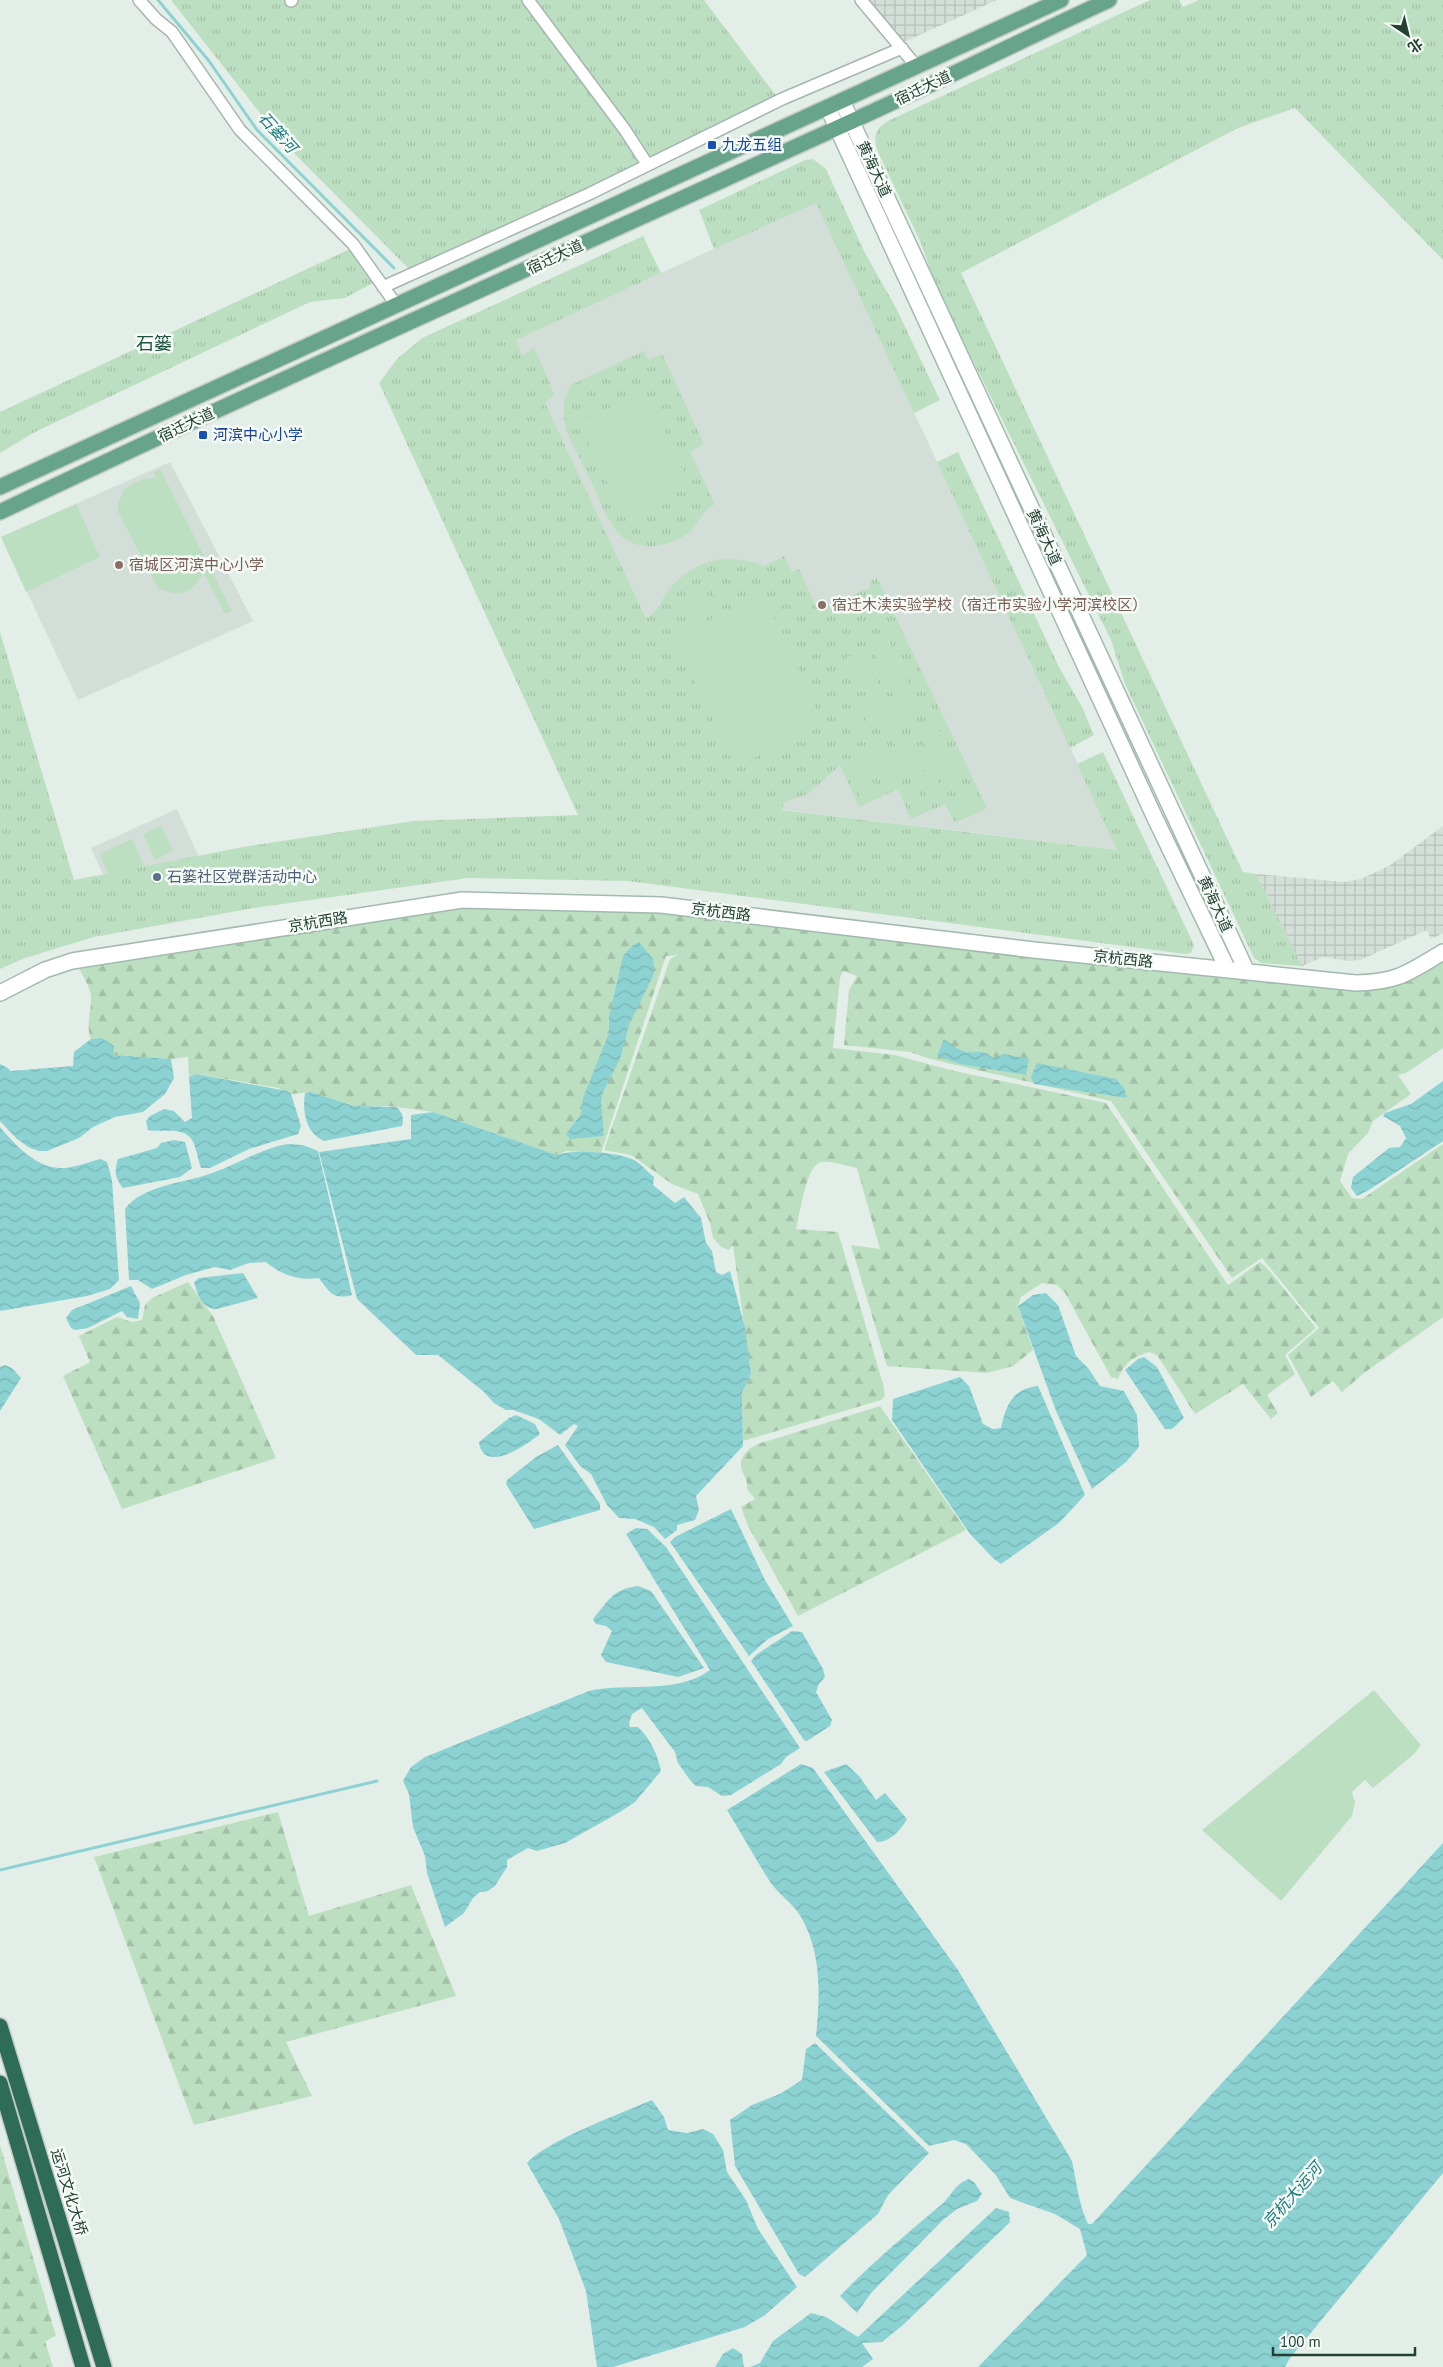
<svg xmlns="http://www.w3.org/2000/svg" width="1443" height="2367" font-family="'PT Sans','Noto Sans SC',sans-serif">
<defs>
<pattern id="industrial-grid" width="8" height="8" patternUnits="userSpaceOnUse" patternTransform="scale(1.25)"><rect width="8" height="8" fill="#d2ded7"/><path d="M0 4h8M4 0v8" fill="none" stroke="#b4c0b9"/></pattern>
<pattern id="grass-tufts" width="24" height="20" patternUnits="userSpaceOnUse" patternTransform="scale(1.25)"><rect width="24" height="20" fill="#bddfc1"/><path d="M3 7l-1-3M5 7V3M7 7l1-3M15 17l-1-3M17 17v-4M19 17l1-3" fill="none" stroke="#a2c0a6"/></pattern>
<pattern id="forest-firs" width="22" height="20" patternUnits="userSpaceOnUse" patternTransform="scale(1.25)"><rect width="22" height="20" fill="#bddfc1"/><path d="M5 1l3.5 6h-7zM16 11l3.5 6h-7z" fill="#a2c0a6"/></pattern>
<pattern id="water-waves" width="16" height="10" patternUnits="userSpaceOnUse" patternTransform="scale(1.25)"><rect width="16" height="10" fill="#8cd2d3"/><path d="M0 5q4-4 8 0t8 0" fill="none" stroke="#78b5b6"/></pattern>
</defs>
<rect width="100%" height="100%" fill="#e4eee8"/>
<path fill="#d2ded7" d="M816 202 1118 850 734 804 544 402 555 393 534 348 522 356 515 340Z
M170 462 253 621 78 700 1 537Z
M177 809 202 864 116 903 91 848Z"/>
<path fill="url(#industrial-grid)" d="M869 0H997L904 42Z
M1443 826V933L1431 939 1427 930 1360 960 1348 961 1323 957 1302 966 1256 874 1344 882 1361 879 1389 866Z"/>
<path fill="url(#grass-tufts)" d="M171 0H704L777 97 414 274 282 141Z
M1150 0H1179L1183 7 1199 0H1443V260L1295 108 1238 128 961 273 1243 872 1256 874 1302 966 1261 963 1254 958 1125 684 1111 640 946 306 931 272 921 243 878 152C872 136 876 127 890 120Z
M813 159 826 169 865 253 896 308 940 400 914 413 816 203 714 249 699 210 805 160Z
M643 236 661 273 516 340 522 356 534 347 555 394 545 403 646 618C657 614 660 602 667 592 691 560 728 551 764 566L784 556 792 572 799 569 818 611 871 587 869 582 877 578 987 808 955 823 945 804 911 819 898 789 859 807 840 765 808 794 784 802 782 810 1117 850 1077 764 1103 752 1194 945 1191 953 1185 954 628 881 468 878 254 908 94 937 25 958 0 969V632L74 880 243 847 413 821 578 815 379 383 397 359 422 338Z
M350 249 373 283 345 298 310 302 35 432 0 453V412Z
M644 351 648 360 662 354 704 444 690 452 715 504C698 513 698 528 684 536 660 550 629 552 613 526 605 515 600 501 594 488 585 469 575 449 566 430 563 414 562 399 571 385Z
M958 452 1059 667 1082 707 1094 735 1070 748 937 462Z"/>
<path fill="url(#forest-firs)" d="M455 904 677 912 1053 959 1354 991C1395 988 1409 980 1443 958V1048L1406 1073 1398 1075 1411 1094 1373 1121 1368 1133 1348 1154 1340 1181 1352 1198 1362 1199 1443 1144V1317L1364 1373 1342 1392 1333 1381 1311 1397 1288 1355 1319 1328 1262 1258 1232 1278 1111 1101 930 1059 910 1052 844 1045 849 990 857 976 843 971 840 978 833 1048 895 1055 950 1070 1106 1103 1228 1285 1260 1262 1267 1268 1316 1328 1285 1355 1295 1374 1267 1395 1278 1413 1271 1419 1243 1384 1195 1414 1157 1355 1149 1352C1133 1357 1125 1362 1118 1379L1111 1377 1065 1293 1057 1285 1042 1283 1021 1297 1018 1306 1033 1350 1013 1366 987 1373 887 1366 851 1245 880 1249 857 1168C847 1166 833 1161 822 1162 806 1163 800 1215 796 1229L838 1232 883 1384 885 1396 881 1400 743 1441 742 1393 751 1374 733 1245 729 1250 721 1247 713 1238 710 1223 698 1194 672 1184 631 1155 604 1150 670 959 678 955 666 956 601 1153 566 1151 557 1155 433 1112 389 1106H354L311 1092 291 1094 278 1088 196 1074 189 1077 188 1057 171 1059 114 1055 113 1046 102 1038 91 1039C85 1024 92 1011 91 995 89 985 82 974 77 965Z
M188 1282 213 1316 276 1458 122 1509 63 1376 90 1362 79 1336 117 1317 132 1322 142 1320 145 1305 152 1298Z
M880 1406 966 1530 798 1616 747 1524 741 1507 755 1499 747 1489C748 1477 742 1475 741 1466 740 1454 752 1446 761 1443Z
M278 1812 309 1916 411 1885 456 1996 286 2042 312 2096 194 2125 94 1857Z
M0 2145 56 2336 45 2341 53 2367H0Z"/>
<path fill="#bddfc1" d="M644 391 690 485 624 517 578 423Z
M160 469 232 611 225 614 204 573C190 593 182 599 158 588L118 512V504L124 490 131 485 143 479 156 478 154 472Z
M76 504 100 557 26 592 1 537Z
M746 586 721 608 712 590Z
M763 594 824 725 735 767 674 637Z
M703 595 713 612 679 617Z
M887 637 904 673 887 681 871 645Z
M862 650 879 685 862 693 846 658Z
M906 679 923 714 906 722 889 687Z
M882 690 898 725 882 733 865 698Z
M860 713 872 736 863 741 851 718Z
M935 722 952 757 935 765 918 730Z
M910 734 927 769 910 776 893 741Z
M886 745 903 781 886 788 870 753Z
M861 756 877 791 861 799 844 764Z
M953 764 964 788 955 792 943 769Z
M934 773 946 797 936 801 925 778Z
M914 783 926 807 917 811 905 788Z
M974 796 979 807 957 817 952 807Z
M161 826 173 850 155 860 143 834Z
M132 839 144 865 110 878 100 854Z
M1374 1690 1421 1745 1414 1754 1373 1788 1365 1780 1352 1792 1355 1802 1352 1816 1281 1901 1202 1830Z"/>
<path fill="url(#water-waves)" d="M639 942 653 959 654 974 629 1025 620 1059 603 1092 601 1102 604 1136 570 1139 566 1134 581 1114 583 1098 609 1033V1017L623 956 632 946Z
M102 1038 114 1046V1055L171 1059 174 1078 165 1094 143 1112 115 1117 93 1127 79 1138 47 1151H39L30 1148 17 1139 0 1121V1064L6 1067 11 1071 73 1066 74 1052 91 1039Z
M944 1039C950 1043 959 1051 966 1052 977 1054 984 1048 993 1059L1004 1054 1029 1059 1026 1075 960 1064 937 1056Z
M1037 1063 1116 1079 1124 1088 1127 1098 1034 1084 1031 1077Z
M196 1074 287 1091 291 1094 301 1126 298 1134 249 1149 210 1168H201C198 1160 197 1152 194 1144 187 1125 164 1133 148 1130L146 1121 150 1116 164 1109 174 1111 185 1122 192 1118 189 1077Z
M1443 1081V1141L1369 1190 1357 1196 1351 1188 1353 1177 1389 1148 1400 1147 1406 1138 1400 1126 1383 1116 1385 1113 1411 1104Z
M311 1092 354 1106 396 1107C403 1112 404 1118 402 1126L324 1141C306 1133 302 1112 305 1093Z
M433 1112 557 1155C573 1149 615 1152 632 1159 640 1162 647 1172 654 1177L653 1185 675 1203 684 1197 701 1218 706 1243 712 1251 716 1272 722 1275 730 1271 745 1327 751 1374 742 1393 743 1446 696 1496 699 1510 695 1520 677 1525V1530L665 1539 654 1527 635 1519 619 1518 607 1505 591 1474 580 1466 565 1445 578 1426 574 1424 560 1435 539 1419 513 1410H506L494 1403 483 1391 438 1355H416L357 1299 319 1152 411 1139V1115Z
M0 1127C16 1146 38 1170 65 1168 76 1167 89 1162 100 1159L107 1162 112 1180 119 1280 110 1289 87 1296 0 1311Z
M174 1140 185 1142 192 1168 180 1177 123 1188C115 1178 114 1171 118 1159L157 1148 161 1143Z
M287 1144 303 1145 318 1151 352 1295C333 1300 330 1293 319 1278 300 1281 281 1275 266 1262L249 1263 230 1270 215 1267 186 1275 152 1289 138 1280H129L125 1209C142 1185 186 1183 212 1173 238 1164 260 1149 287 1144Z
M243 1273 258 1298 217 1309C203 1310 197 1294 194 1282L199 1278Z
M131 1286 140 1303 138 1319 127 1317 122 1311 88 1328 75 1330 71 1328 66 1318 72 1310Z
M1046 1293 1058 1305 1076 1356 1088 1368 1100 1386 1124 1391 1137 1415 1139 1447 1126 1462 1092 1489 1056 1411 1018 1306 1033 1295Z
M1144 1357 1157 1367 1184 1418 1172 1429H1165L1125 1370 1138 1359Z
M5 1365 12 1368 21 1378 0 1411V1367Z
M960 1377 969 1386 983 1424 993 1429 1001 1428C1006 1405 1012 1389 1038 1386L1085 1495 1059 1523 1001 1564 994 1559 970 1534 892 1420 893 1399Z
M516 1415 535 1424 540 1434C527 1445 483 1475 479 1442L509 1418Z
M558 1445 600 1504V1510L534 1529 506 1484 507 1480 536 1457Z
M731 1509 765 1580 793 1626 768 1639 749 1656 670 1542 675 1537Z
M636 1528 647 1529 666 1547 800 1748 786 1757 781 1764 731 1795 722 1796 708 1787 696 1786 690 1780 678 1763 675 1752 642 1708 632 1714 629 1723 630 1727H638C651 1740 657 1753 661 1771L635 1802 620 1812 565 1843 537 1851 528 1848 507 1860V1867L495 1886 488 1891 480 1892 473 1898 464 1913 445 1927 427 1873 425 1856 413 1827 409 1794 403 1781 411 1767 425 1757 589 1691C628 1682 676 1695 710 1670L626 1534Z
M638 1586 651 1591 704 1668 678 1677 606 1662 601 1655 612 1631 606 1626 596 1624 593 1619C608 1601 613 1589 638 1586Z
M792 1631 802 1632 823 1669 825 1677 819 1684 816 1692 832 1720 830 1726 807 1741 804 1740 751 1661 756 1655Z
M801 1764 813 1768 958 1970 1072 2161C1077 2184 1078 2202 1088 2224H1092L1443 1843V2173L1290 2358 1285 2367H978L1087 2255 1080 2229 1055 2214 1010 2198 995 2174 966 2144 954 2140 929 2146 816 2036C820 1996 822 1953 801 1917 793 1903 779 1895 771 1883 755 1859 742 1834 727 1810Z
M846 1764 859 1776 876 1800 885 1793 907 1819C901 1830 890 1842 877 1842L824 1772Z
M815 2043 929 2153 888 2195 878 2214 805 2277 799 2274 735 2166 730 2120 752 2105 780 2094 802 2080 806 2049Z
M652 2100 664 2117 668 2130 687 2133 703 2129 713 2134 723 2150 727 2172 746 2200 758 2229 797 2287 765 2315 745 2327 613 2367H597L586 2291 559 2219 527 2163C546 2141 622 2113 652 2100Z
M969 2179 974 2182 982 2194 977 2201 957 2209 943 2220 871 2293 857 2313 840 2296C872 2263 906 2234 941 2205 952 2196 954 2184 969 2179Z
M996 2208 1009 2212 1010 2222 903 2325 882 2342 862 2343 873 2359 862 2367H750L760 2363 773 2341 811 2313 826 2317 858 2337Z
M733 2348 742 2354 744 2367H715L723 2354Z"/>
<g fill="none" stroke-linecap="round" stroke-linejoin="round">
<path stroke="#8cd2d3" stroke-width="3" d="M158 0 209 61 257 130 394 268
M0 1870 377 1781"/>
<defs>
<path id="street" d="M139 0 156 19 172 32 240 130 353 244 397 306
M528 0 625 130 647 164
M861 0 917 67
M291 1 292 0
M383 287 589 194 782 99 902 48"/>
<path id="secondary" d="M842 101 1247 972
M828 108 1154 816 1228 970
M0 993 45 970 72 961 462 900 661 905 1034 950 1356 983C1398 982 1408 973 1443 952"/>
<path id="primary" d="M0 487 1061 0
M0 512C277 380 557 256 837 128 928 87 1018 42 1109 0"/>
<path id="highway" d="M0 2026 104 2367
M0 2083 83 2367"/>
</defs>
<use href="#street" stroke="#a6b6ae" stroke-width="14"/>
<use href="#secondary" stroke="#a2baae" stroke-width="18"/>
<use href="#primary" stroke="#c1cac6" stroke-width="18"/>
<use href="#highway" stroke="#c1cac6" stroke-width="18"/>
<use href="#street" stroke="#fff" stroke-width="11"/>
<use href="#secondary" stroke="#fff" stroke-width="15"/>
<use href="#primary" stroke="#68a38c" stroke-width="15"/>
<use href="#highway" stroke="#2e6c57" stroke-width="15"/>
</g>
<g fill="#1a4fb4" stroke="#f5faf7" stroke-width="2">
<rect x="707" y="140" width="10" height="10" rx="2.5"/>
<rect x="198" y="430" width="10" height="10" rx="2.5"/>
</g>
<g fill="#8d6e63" stroke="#f5faf7" stroke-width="2">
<circle cx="119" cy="565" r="5"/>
<circle cx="822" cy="605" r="5"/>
</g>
<circle fill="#5c6f8a" stroke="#f5faf7" stroke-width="2" cx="157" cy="877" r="5"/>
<g text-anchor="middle" stroke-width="5" stroke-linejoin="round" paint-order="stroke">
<g font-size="15" fill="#234034" stroke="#f5faf7">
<text transform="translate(923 88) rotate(-25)" y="5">宿迁大道</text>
<text transform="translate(874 169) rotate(65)" y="5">黄海大道</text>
<text transform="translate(555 257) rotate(-25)" y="5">宿迁大道</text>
<text transform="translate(186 425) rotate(-25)" y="5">宿迁大道</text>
<text transform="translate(1044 537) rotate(65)" y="5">黄海大道</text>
<text transform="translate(1215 904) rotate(65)" y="5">黄海大道</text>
<text transform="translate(721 912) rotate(7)" y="5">京杭西路</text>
<text transform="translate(318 922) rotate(-9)" y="5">京杭西路</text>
<text transform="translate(1123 959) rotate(6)" y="5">京杭西路</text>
<text transform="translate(69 2192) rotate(73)" y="5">运河文化大桥</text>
</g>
<g font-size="15" fill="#164399" stroke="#f5faf7" text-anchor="start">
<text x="722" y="150">九龙五组</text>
<text x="213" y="440">河滨中心小学</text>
</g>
<g font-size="15" fill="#785e54" stroke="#f5faf7" text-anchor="start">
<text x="129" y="570">宿城区河滨中心小学</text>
<text x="832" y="610">宿迁木渎实验学校（宿迁市实验小学河滨校区）</text>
</g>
<g font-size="15" fill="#4e5e75" stroke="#f5faf7" text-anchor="start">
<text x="167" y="882">石篓社区党群活动中心</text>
</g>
<g font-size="16" font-style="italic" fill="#1c7a7d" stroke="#f5faf7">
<text transform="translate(278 132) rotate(48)" y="6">石篓河</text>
<text transform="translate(1292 2195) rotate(-49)" y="6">京杭大运河</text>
</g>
<g font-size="18" fill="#1e523e" stroke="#f5faf7">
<text x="154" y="350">石篓</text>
</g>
</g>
<g transform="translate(1408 35) rotate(145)" stroke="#f5faf7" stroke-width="4" paint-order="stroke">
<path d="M0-4L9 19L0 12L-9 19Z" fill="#234034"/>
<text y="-8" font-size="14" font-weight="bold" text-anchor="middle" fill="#234034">北</text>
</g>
<path d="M1273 2347v8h142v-8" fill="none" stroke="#234034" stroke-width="2.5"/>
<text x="1280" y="2347" font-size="15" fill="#234034" stroke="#f5faf7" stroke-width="4" paint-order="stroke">100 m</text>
</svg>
